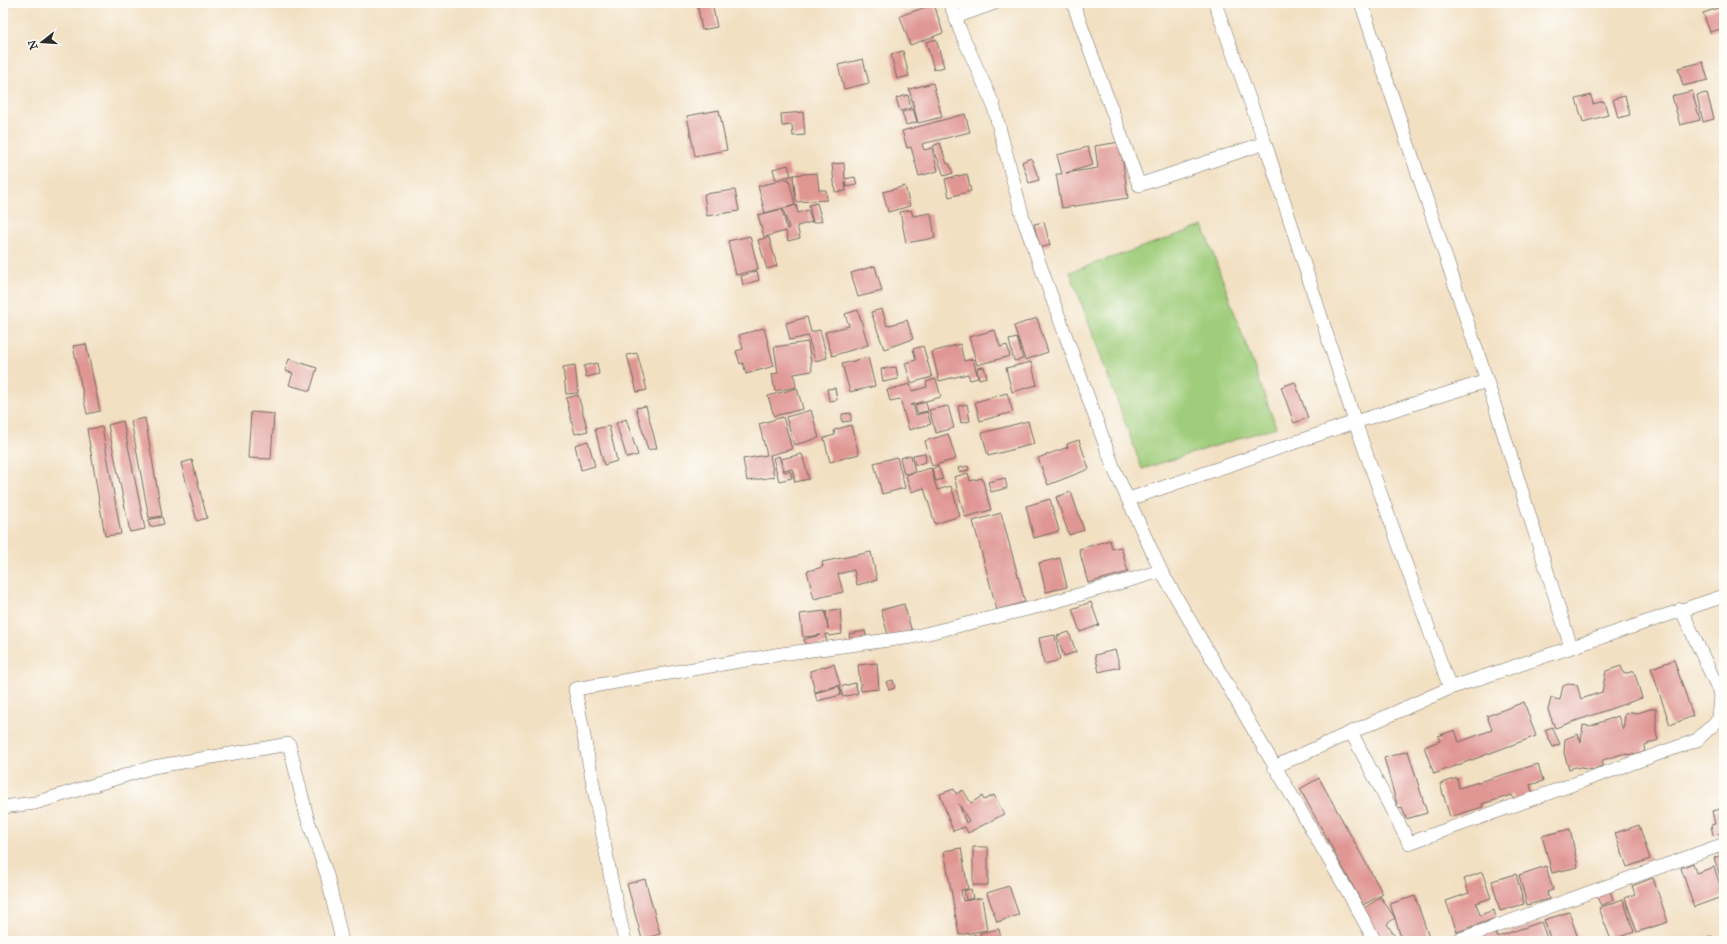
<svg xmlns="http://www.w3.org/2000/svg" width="1727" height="944" font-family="'IM FELL Great Primer',serif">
<rect width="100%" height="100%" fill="#fdfcf7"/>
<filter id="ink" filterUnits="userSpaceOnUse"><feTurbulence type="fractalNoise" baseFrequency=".025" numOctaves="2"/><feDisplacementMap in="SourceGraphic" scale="8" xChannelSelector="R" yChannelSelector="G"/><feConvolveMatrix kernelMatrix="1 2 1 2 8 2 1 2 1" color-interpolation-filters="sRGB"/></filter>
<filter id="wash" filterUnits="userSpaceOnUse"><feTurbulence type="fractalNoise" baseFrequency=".012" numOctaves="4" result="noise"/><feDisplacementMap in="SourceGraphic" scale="16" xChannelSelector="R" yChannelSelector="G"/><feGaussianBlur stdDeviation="0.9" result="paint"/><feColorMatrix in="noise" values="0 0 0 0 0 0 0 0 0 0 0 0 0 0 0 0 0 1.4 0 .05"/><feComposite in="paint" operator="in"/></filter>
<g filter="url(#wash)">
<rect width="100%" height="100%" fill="#f2e0c3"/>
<path fill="#a0cd7b" stroke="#667c53" d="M1203 226 1276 427 1142 469 1070 272Z"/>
<g id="blocks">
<path fill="#e09794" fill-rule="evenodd" d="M697 3H712L717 27 702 30Z
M934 4 943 33 910 45 900 16Z
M1724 6V28L1710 32 1703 13Z
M936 39 944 67 934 70 926 42Z
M903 51 909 76 897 79 891 54Z
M863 59 869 83 844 89 838 65Z
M1703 62 1708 80 1683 86 1678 68Z
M933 83 942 117 918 123 909 89Z
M1692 91 1700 120 1680 125 1672 96Z
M1707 93 1714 119 1703 122 1697 95Z
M908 95 911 108 900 111 896 98Z
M1591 95 1593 104 1604 101 1608 115 1583 122 1576 99Z
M1625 96 1630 115 1618 118 1613 99Z
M913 109 917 122 906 125 902 112Z
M719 110 727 150 695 156 687 116Z
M803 112 805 135 793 136 792 125 782 126 781 114Z
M965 114 970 132 922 144 924 150 932 148 938 171 919 176 911 147 907 148 902 131Z
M1120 142 1128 198 1062 208 1056 174H1062L1057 155 1088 147 1093 165 1066 173 1098 168 1095 146Z
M940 143 947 164 949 163 953 173 944 176 933 146Z
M1031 158 1039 180 1029 183 1022 162Z
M844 163 845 179 855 177 857 185 846 187 845 181 846 191 835 192 832 164Z
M788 165 791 176 776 180 773 169Z
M817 173 819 190H826L827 200 796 202 793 175Z
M967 174 971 191 949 197 945 179Z
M789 179 795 205 765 213 758 186Z
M905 186 910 206 888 212 883 192Z
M735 190 739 211 707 216 704 194Z
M817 203 822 221 813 223 809 205Z
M796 205 798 213 808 210 812 222 797 226 800 238 788 241 786 231 764 237 758 215 782 209 787 229 789 228 783 209Z
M911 210 913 216 931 213 935 238 906 243 900 212Z
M1044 222 1050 245 1040 248 1034 224Z
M750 236 758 269 736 275 728 241Z
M769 237 777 266 767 269 758 240Z
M875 266 882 291 858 297 851 273Z
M757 271 759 280 743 285 741 276Z
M882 309 887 326 907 320 913 339 884 349 871 312Z
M858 310 868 345 832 356 825 332 849 326 845 314Z
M807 317 811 332 820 330 827 358 815 361 808 336 790 340 786 323Z
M1037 318 1048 352 1025 360 1014 326Z
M764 328 774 366 746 374 743 363 740 364 736 351 743 349 739 335Z
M995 330 1000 347 1007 345 1010 356 977 365 969 337Z
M1017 338 1023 359 1014 361 1009 340Z
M808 342 812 371 794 374 796 387 775 391 772 374 778 373 774 347Z
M86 344 100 411 87 414 73 346Z
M960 344 964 361 973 359 978 378 970 380 968 374 939 381 932 352Z
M923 346 932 377 911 383 905 363 916 360 913 349Z
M637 353 647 390 637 392 627 355Z
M868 357 875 386 850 392 842 364Z
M289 359 317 368 310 391 289 385 293 373 285 371Z
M1031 362 1037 385 1012 392 1006 368Z
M597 363 599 374 586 377 584 366Z
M575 365 578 393 566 394 563 367Z
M896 367 898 379 883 382 881 369Z
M984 367 987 377 979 379 977 368Z
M936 379 941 397 910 405H913L916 415 927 412 931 424 909 430 900 399 890 401 887 390 910 384 912 391 927 387 926 382Z
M1295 382 1308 418 1294 423 1281 387Z
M797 388 803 409 774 416 768 396Z
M835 388 837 400 829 401 827 389Z
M1007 393 1013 412 980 421 975 402Z
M578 395 588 431 575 434 566 398Z
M926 402 928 411 917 413 915 405Z
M967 404 970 421 961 423 958 406Z
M646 406 657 448 648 450 636 408Z
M948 406 954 428 936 433 929 410Z
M811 410 819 438 794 445 786 417Z
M251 412 274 414 271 459 248 458Z
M851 413V421L842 422V414Z
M783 417 792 449 770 455 774 477 747 481 743 459 767 455 759 424Z
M145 418 162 516 149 518 131 421Z
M626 419 638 455 627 458 616 423Z
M123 421 145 529 130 532 108 425Z
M1028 421 1034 444 988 456 982 433Z
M851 425 859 454 830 462 824 438 835 435 834 430Z
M609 426 617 461 604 465 595 429Z
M102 427 121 534 105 536 87 429Z
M948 434 956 459 932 466 925 441Z
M1079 440 1089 469 1048 485 1038 458 1068 447 1067 444Z
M588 441 595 466 581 470 575 445Z
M925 453 926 462 915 465 913 455Z
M802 454 809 479 795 482 792 469 784 470 781 459Z
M911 455 915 472 904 474 900 458Z
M779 456 784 472 790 471 792 478 779 481 773 458Z
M897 457 905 488 882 494 874 463Z
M192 460 207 518 197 521 181 463Z
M938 466 943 479 936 481 932 469Z
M968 466 969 470 959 472 958 468Z
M931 468 937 490 951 486 960 516 935 524 924 488 911 492 906 475Z
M968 473 970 481 982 478 991 510 965 517 954 477Z
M1005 478 1007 488 991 492 988 482Z
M1071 492 1084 530 1069 535 1056 497Z
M1050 499 1059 531 1034 538 1026 506Z
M1001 513 1025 602 997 610 973 521Z
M162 517 164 524 150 527 148 520Z
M1110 540 1112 549 1121 547 1128 572 1088 583 1079 549Z
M871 552 877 580 857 585 854 570 838 574 843 592 814 599 807 571 823 567 822 562Z
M1060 558 1067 587 1046 592 1039 563Z
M1091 602 1099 625 1080 632 1072 609Z
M904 604 912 632 889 638 881 610Z
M840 609 842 634 829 636 828 634H825L827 643 807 649 804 639 821 635 803 637 800 614 825 611 828 629 826 611Z
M865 631 867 639 851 643 849 634Z
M1069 632 1076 652 1064 656 1057 636Z
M1055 635 1060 660 1044 664 1039 638Z
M1115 650 1120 667 1099 672 1095 655Z
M1674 660 1693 716 1670 725 1651 668Z
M877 663 879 689 861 691 858 665Z
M834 664 840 685 815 692 810 671Z
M1621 666 1624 674 1634 671 1642 698 1555 728 1548 710 1551 698 1560 700 1563 686 1568 684 1577 685 1581 699 1602 692 1606 671Z
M893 680 895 688 889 690 886 682Z
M855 683 858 693 843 697 840 687Z
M839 686 841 695 817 701 815 693Z
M1524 702 1536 736 1434 774 1424 747 1440 741 1438 736 1455 730 1459 742 1492 730 1487 716Z
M1650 709H1656V733L1658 740 1645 745 1644 752 1635 755 1622 754 1603 760 1602 766 1593 770 1575 767 1569 769 1564 753 1565 739 1578 734 1581 743 1583 725 1590 726 1618 716 1623 730 1625 714 1631 712 1638 713Z
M1552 727 1560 744 1553 747 1545 730Z
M1408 751 1427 813 1406 819 1402 807 1398 808 1384 758Z
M1538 764 1543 781 1530 785 1533 795 1514 800 1512 795 1482 804 1483 807 1450 817 1440 784 1457 778 1459 788Z
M1319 778 1383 894 1363 905 1300 789Z
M954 789 956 794 963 790 971 803 982 796 984 800 994 795 1004 814 968 833 965 827 953 831 940 794ZM959 804 969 821 966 823Z
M1722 809 1724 819V833L1713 835 1711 825 1715 824 1712 811Z
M1639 825 1650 859 1627 867 1615 833Z
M1570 829 1578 867 1552 873 1542 836Z
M973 847H988V885H973Z
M961 848 968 889 961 890 963 901 982 898 987 930 959 935 944 851Z
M1724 854V888L1714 858Z
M1693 863 1696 873 1714 867 1724 896 1694 907 1681 868Z
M1546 866 1553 890 1547 892 1549 899 1527 905 1519 875Z
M1482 872 1491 898 1476 903 1480 915 1494 910 1496 918 1457 932 1446 901 1469 893 1464 879Z
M1516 874 1524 904 1500 911 1492 881Z
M1653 878 1668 922 1637 932 1625 898 1635 894 1632 886Z
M645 879 660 934 642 939 627 884Z
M1009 886 1019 915 997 922 987 893Z
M971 889 973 898 966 900 964 891Z
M1610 891 1613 900 1601 906 1597 897Z
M1415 896 1430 941H1402L1395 918 1387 924 1398 941H1380L1361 910 1381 897 1395 918 1390 904Z
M1623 899 1634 932 1611 940 1599 908Z
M1569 912 1579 941H1551L1544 920Z
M1541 922 1548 941H1470L1495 930 1497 937Z
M999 929 1001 939 982 941 980 933Z
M975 934 979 941H962Z
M1712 936 1714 941H1702L1701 939Z"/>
</g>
</g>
<g filter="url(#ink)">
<use href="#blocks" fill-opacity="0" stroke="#716a60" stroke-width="1"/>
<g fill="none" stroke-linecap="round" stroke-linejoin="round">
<defs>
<path id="street" d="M950 3 960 30 993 104 1023 218 1114 469 1161 571 1348 892 1375 941
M1073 3 1139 185 1265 143
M1215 3 1265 143 1355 422 1450 688
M1361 3 1487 381 1571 647
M956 17 995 3
M1129 499 1355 422 1487 381
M1351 732 1409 843 1697 740 1719 719 1721 695 1681 609
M1274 767 1450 688 1724 596
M3 807 35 803 153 767 289 744 307 817 327 875 342 941
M625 941 611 879 575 689 781 654 912 637 1036 607 1161 571
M1455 941 1724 844"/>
</defs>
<use href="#street" stroke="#716a60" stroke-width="14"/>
<use href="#street" stroke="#fff" stroke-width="13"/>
</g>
</g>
<rect width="1727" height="944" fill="none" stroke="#fdfcf7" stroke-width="16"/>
<g transform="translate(42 42) rotate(253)" stroke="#fdfcf7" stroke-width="3" paint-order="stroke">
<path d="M0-3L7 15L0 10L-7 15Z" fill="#2b2b2b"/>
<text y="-6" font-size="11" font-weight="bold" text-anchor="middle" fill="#2b2b2b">N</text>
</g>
</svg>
